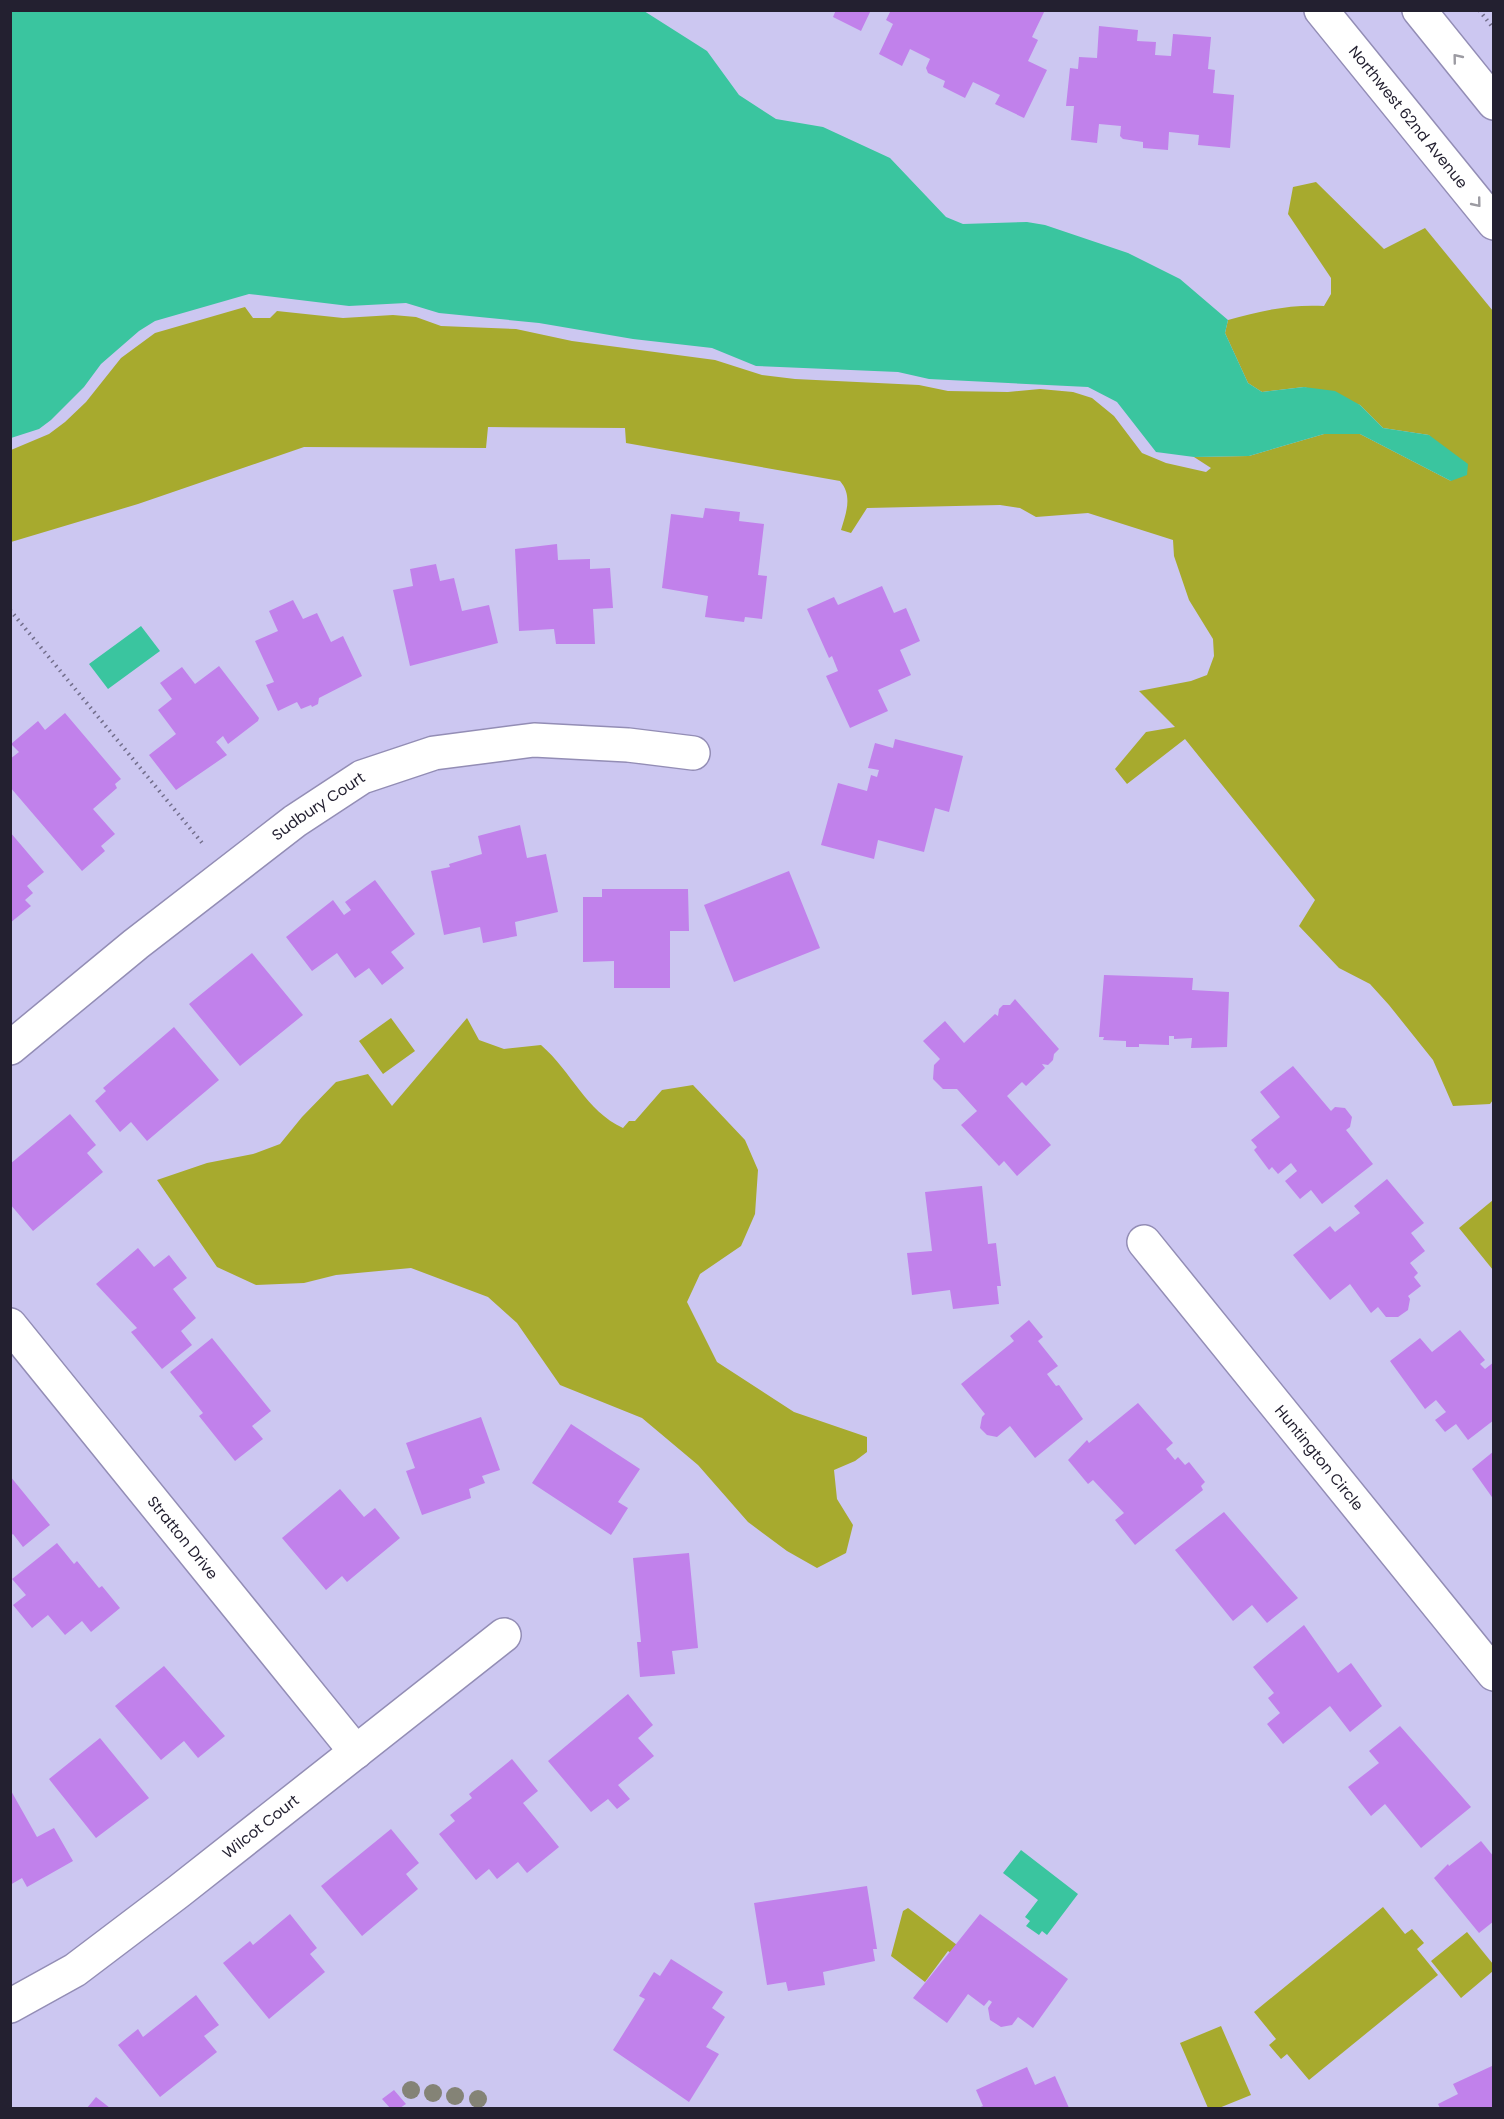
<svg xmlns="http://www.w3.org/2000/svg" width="1504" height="2119" font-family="Poppins,sans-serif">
<rect width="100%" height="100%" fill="#ccc7f1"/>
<path fill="#a7aa2e" d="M1316 182 1384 249 1425 228 1493 311V1100L1490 1104 1453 1106 1433 1060 1389 1005 1370 984 1339 968 1299 926 1315 900 1185 739 1127 784 1115 769 1146 732 1175 727 1139 691 1191 681 1207 675 1214 656 1213 639 1189 600 1174 556 1173 540 1088 513 1036 517 1020 508 1000 505 867 508 851 533 841 530C846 513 853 496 840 481L626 443 625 428 488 427 486 448 304 447 138 504 11 542V450L49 434 65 422 86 402 121 358 155 333 245 307 253 318H270L277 311 343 318 393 315 416 317 441 326 516 329 572 341 715 360 762 375 795 379 919 385 948 391 1008 392 1040 389 1073 392 1092 398 1114 416 1142 453 1166 463 1206 472 1211 468 1194 457 1249 456 1324 434H1360L1451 481 1429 435 1383 428 1360 405 1304 387 1262 392 1248 383 1225 333 1228 320C1260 311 1290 304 1324 306L1331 294V278L1288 214 1293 187Z
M391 1018 415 1051 383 1074 359 1041Z
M467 1018 479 1040 504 1049 541 1045C572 1072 586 1111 623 1128L629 1121H635L662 1090 693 1085 745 1140 758 1170 755 1214 741 1246 700 1274 687 1302 717 1362 794 1412 867 1437V1452L855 1461 834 1470 837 1499 853 1525 846 1553 817 1568 787 1551 748 1522 698 1465 642 1418 560 1385 517 1323 488 1297 411 1268 336 1275 304 1283 256 1285 217 1267 157 1180 207 1163 253 1154 280 1144 302 1117 336 1082 368 1074 392 1106Z
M1493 1200V1270L1459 1228Z
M1383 1907 1405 1934 1412 1929 1424 1943 1417 1949 1438 1975 1309 2080 1287 2054 1281 2059 1269 2045 1276 2039 1254 2012Z
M908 1908 957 1945 951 1953 948 1951 925 1982 891 1956 903 1911Z
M1467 1932 1493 1964V1971L1461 1998 1431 1961Z
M1221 2026 1251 2095 1219 2108H1208L1180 2043Z"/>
<path fill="#3ac59f" d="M644 11 707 51 739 95 776 119 823 127 890 158 946 217 963 224 1027 222 1045 225 1128 253 1180 279 1228 320 1225 333 1248 383 1262 392 1304 387 1335 391 1360 405 1383 428 1429 435 1468 464 1467 475 1451 481 1360 434H1324L1249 456 1194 457 1156 452 1117 402 1088 387 929 379 898 372 756 366 712 348 633 339 539 323 439 313 406 303 349 306 249 294 155 321 139 331 101 364 84 387 51 420 39 429 11 438V11Z
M141 626 160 651 108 689 89 664Z
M1021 1850 1078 1894 1047 1935 1042 1931 1039 1935 1026 1926 1030 1921 1025 1917 1038 1900 1003 1873Z"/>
<path fill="#c181eb" d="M836 10H871L861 31 833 17Z
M891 10H1045L1032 37 1038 40 1028 61 1047 70 1024 118 995 104 1000 95 973 82 965 98 943 87 945 81 928 73 926 68 930 59 910 49 902 66 879 54 893 24 886 20Z
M1099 26 1138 30 1137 41 1156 42 1155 55 1171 56 1173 34 1211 37 1208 69 1215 70 1213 93 1234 95 1230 148 1198 145 1199 135 1169 132 1168 150 1143 148V142L1123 139 1120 136 1121 126 1099 124 1097 143 1071 140 1074 106H1066L1070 68 1078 69 1079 57 1097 58Z
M705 508 740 512 739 521 764 524 758 575 767 576 762 619 745 617 744 622 705 617 708 596 662 588 671 514 703 518Z
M557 544 558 560 590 559V569L610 568 613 608 593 609 595 644H556L554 629 519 631 515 549Z
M436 564 440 581 454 578 462 611 489 605 498 643 410 666 393 590 413 586 410 569Z
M882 586 894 613 906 608 920 641 900 650 911 675 878 690 888 711 850 728 826 676 838 671 832 656 829 658 807 609 834 597 838 605Z
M293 600 303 619 317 613 331 642 343 636 362 676 319 698 318 704 312 707 311 705 301 709 297 702 278 711 266 685 274 682 255 641 278 631 269 611Z
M219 666 259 718 258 721 228 744 223 736 216 742 227 755 176 790 149 755 176 734 158 710 172 699 160 683 182 667 195 684Z
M65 713 121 779 115 784 117 788 93 809 115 834 101 846 105 851 82 871 10 787V759L19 752 11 744 38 721 45 730Z
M895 739 963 756 949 812 935 808 924 852 878 840 874 859 821 845 838 783 867 791 871 775 877 777 879 770 868 768 875 743 893 748Z
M520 825 527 858 546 854 558 912 515 922 517 936 483 943 480 927 444 935 431 871 450 867 449 864 482 854 478 836Z
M10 832 44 872 27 886 33 893 25 900 31 906 10 923Z
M789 871 820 948 734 982 704 905Z
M375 880 415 934 391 952 404 968 382 985 369 968 355 978 337 953 312 971 286 937 333 900 344 915 351 910 345 902Z
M602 889H688L689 931H670V988H614V961L583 962V897H602Z
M252 953 303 1015 240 1066 189 1004Z
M1104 975 1193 978 1192 990 1229 992 1227 1047 1191 1048 1192 1038 1174 1039V1036H1169V1045L1139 1044V1047H1126V1041L1103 1040 1104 1037H1099Z
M1015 999 1059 1049 1054 1054 1053 1060 1048 1065 1042 1064 1045 1068 1026 1086 1022 1082 1007 1096 1051 1145 1017 1176 1004 1161 999 1166 961 1125 977 1111 957 1089H943L933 1079 934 1065 940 1059 923 1041 945 1021 964 1043 995 1014 998 1016 999 1009 1003 1005H1010Z
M174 1027 219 1080 147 1141 131 1122 120 1132 95 1101 106 1091 103 1088Z
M1293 1066 1331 1111 1335 1107 1345 1108 1352 1117 1350 1127 1346 1130 1373 1164 1322 1204 1311 1190 1300 1199 1285 1181 1297 1171 1291 1163 1278 1174 1272 1167 1269 1170 1254 1150 1257 1147 1251 1140 1280 1117 1260 1092Z
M70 1114 96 1145 87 1153 103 1172 33 1231 10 1204V1164Z
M1387 1179 1424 1223 1411 1233 1425 1251 1410 1263 1418 1273 1414 1277 1421 1286 1408 1296 1410 1299 1408 1310 1398 1317H1386L1378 1307 1371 1313 1350 1284 1330 1300 1293 1255 1330 1226 1335 1232 1360 1213 1354 1206Z
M982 1186 988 1244 996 1243 1001 1286H997L999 1304 953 1309 950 1290 912 1295 907 1253 932 1251 925 1192Z
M138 1248 154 1267 169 1255 187 1278 173 1289 196 1318 181 1331 192 1345 162 1369 131 1332 137 1328 96 1284Z
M1029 1320 1043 1337 1038 1341 1058 1366 1047 1374 1056 1386 1059 1385 1083 1419 1035 1458 1010 1426 997 1437 987 1435 980 1428 982 1417 985 1414 961 1384 1014 1341 1010 1336Z
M1460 1330 1485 1360 1480 1364 1485 1369 1494 1362V1420L1468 1440 1456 1424 1445 1432 1435 1420 1446 1412 1436 1400 1425 1409 1390 1361 1420 1338 1432 1352Z
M212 1338 271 1411 252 1426 263 1439 235 1461 199 1416 203 1413 170 1372Z
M1138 1403 1173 1443 1166 1449 1175 1460 1178 1457 1185 1465 1189 1462 1205 1482 1201 1486 1203 1490 1135 1545 1115 1520 1124 1513 1093 1480 1088 1484 1068 1460 1087 1440 1089 1443Z
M481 1417 500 1470 482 1476 485 1483 469 1489 471 1498 422 1515 406 1471 415 1468 406 1443Z
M571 1424 640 1469 618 1502 628 1508 611 1535 532 1483Z
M1494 1451V1500L1472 1469Z
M10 1476 50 1525 23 1547 13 1534 10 1536Z
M340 1489 364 1517 375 1508 400 1538 347 1582 342 1576 326 1590 282 1538Z
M1224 1512 1298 1598 1267 1623 1252 1605 1233 1621 1175 1550Z
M57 1543 74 1564 77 1561 99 1588 102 1586 120 1608 91 1632 82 1621 65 1635 48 1615 32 1628 13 1605 26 1595 12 1579Z
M689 1553 698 1648 672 1651 675 1674 640 1677 637 1642H641L633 1558Z
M1304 1625 1338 1673 1351 1663 1382 1706 1350 1732 1330 1706 1283 1744 1267 1724 1280 1713 1268 1698 1274 1693 1253 1667Z
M164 1666 225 1736 198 1758 184 1741 161 1760 115 1706Z
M628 1694 653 1725 638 1738 654 1756 618 1785 630 1799 617 1809 608 1799 591 1812 548 1761Z
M1400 1726 1471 1807 1421 1848 1385 1804 1371 1816 1348 1787 1379 1763 1369 1751Z
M100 1738 149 1798 96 1838 49 1779Z
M512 1759 538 1791 523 1803 559 1847 527 1873 518 1862 497 1879 489 1869 476 1880 439 1834 455 1821 450 1815 472 1798 469 1794Z
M10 1789 37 1837 54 1828 73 1861 27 1887 22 1878 10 1885Z
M391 1829 419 1863 406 1874 418 1889 362 1936 321 1886Z
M1481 1841 1494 1857V1921L1479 1933 1434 1878 1448 1864 1449 1866Z
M867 1886 877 1949H873L875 1961 823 1972 825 1985 788 1991 786 1982 767 1985 754 1903Z
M290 1914 317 1948 310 1954 325 1972 269 2019 223 1963 250 1941 253 1945Z
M980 1914 1068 1979 1033 2028 1018 2017 1012 2025 1001 2027 990 2020 988 2008 992 2002 989 2000 984 2006 968 1994 947 2023 913 1998Z
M671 1959 723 1992 712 2008 725 2017 706 2047 719 2054 689 2102 613 2050 645 1999 639 1996 654 1972 660 1976Z
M196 1995 219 2025 204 2036 217 2052 160 2097 118 2045 138 2029 143 2037Z
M1492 2066 1494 2108H1440L1438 2104 1458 2094 1453 2084Z
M1027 2067 1035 2085 1055 2076 1069 2108H978L983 2106 976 2090Z
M394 2090 406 2104 400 2108H390L382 2099Z
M96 2097 110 2108H87Z"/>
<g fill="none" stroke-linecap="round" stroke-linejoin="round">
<defs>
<g id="minor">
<path id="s1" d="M1321 10 1494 223"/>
<path d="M1419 10 1494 103"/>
<path id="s2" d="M10 1048 136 944 295 821 362 777 434 753 534 740 628 745 693 753"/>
<path id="s3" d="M1144 1242 1494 1674"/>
<path id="s4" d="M10 1325 356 1752"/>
<path id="s5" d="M10 2006 75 1970 178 1892 504 1635"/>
</g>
</defs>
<use href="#minor" stroke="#938db5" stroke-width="36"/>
<path stroke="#726e8b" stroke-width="4" stroke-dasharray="1.5 4.5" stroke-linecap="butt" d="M1479 10 1494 29
M10 610 203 844"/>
<use href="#minor" stroke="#fff" stroke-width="33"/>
</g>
<g fill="#848376">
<circle cx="411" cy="2090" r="9"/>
<circle cx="433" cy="2093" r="9"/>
<circle cx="455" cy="2096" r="9"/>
<circle cx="478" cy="2099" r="9"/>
</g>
<defs><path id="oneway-chevron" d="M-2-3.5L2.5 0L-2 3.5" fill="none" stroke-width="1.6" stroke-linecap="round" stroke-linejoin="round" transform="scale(1.5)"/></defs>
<g stroke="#9c9ba2">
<use href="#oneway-chevron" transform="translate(1457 58) rotate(-129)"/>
<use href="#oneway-chevron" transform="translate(1477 203) rotate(51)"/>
</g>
<g text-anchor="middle" stroke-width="4.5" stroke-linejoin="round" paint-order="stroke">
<g font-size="15" fill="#232030" stroke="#d9d4ff">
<text dy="5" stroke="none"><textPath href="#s1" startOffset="138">Northwest 62nd Avenue</textPath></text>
<text dy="5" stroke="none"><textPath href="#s2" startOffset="392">Sudbury Court</textPath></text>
<text dy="5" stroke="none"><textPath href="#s3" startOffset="278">Huntington Circle</textPath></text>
<text dy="5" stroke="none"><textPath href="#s4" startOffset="274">Stratton Drive</textPath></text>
<text dy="5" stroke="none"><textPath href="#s5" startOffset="309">Wilcot Court</textPath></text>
</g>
</g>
<rect width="1504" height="2119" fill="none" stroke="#232030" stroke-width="24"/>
</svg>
